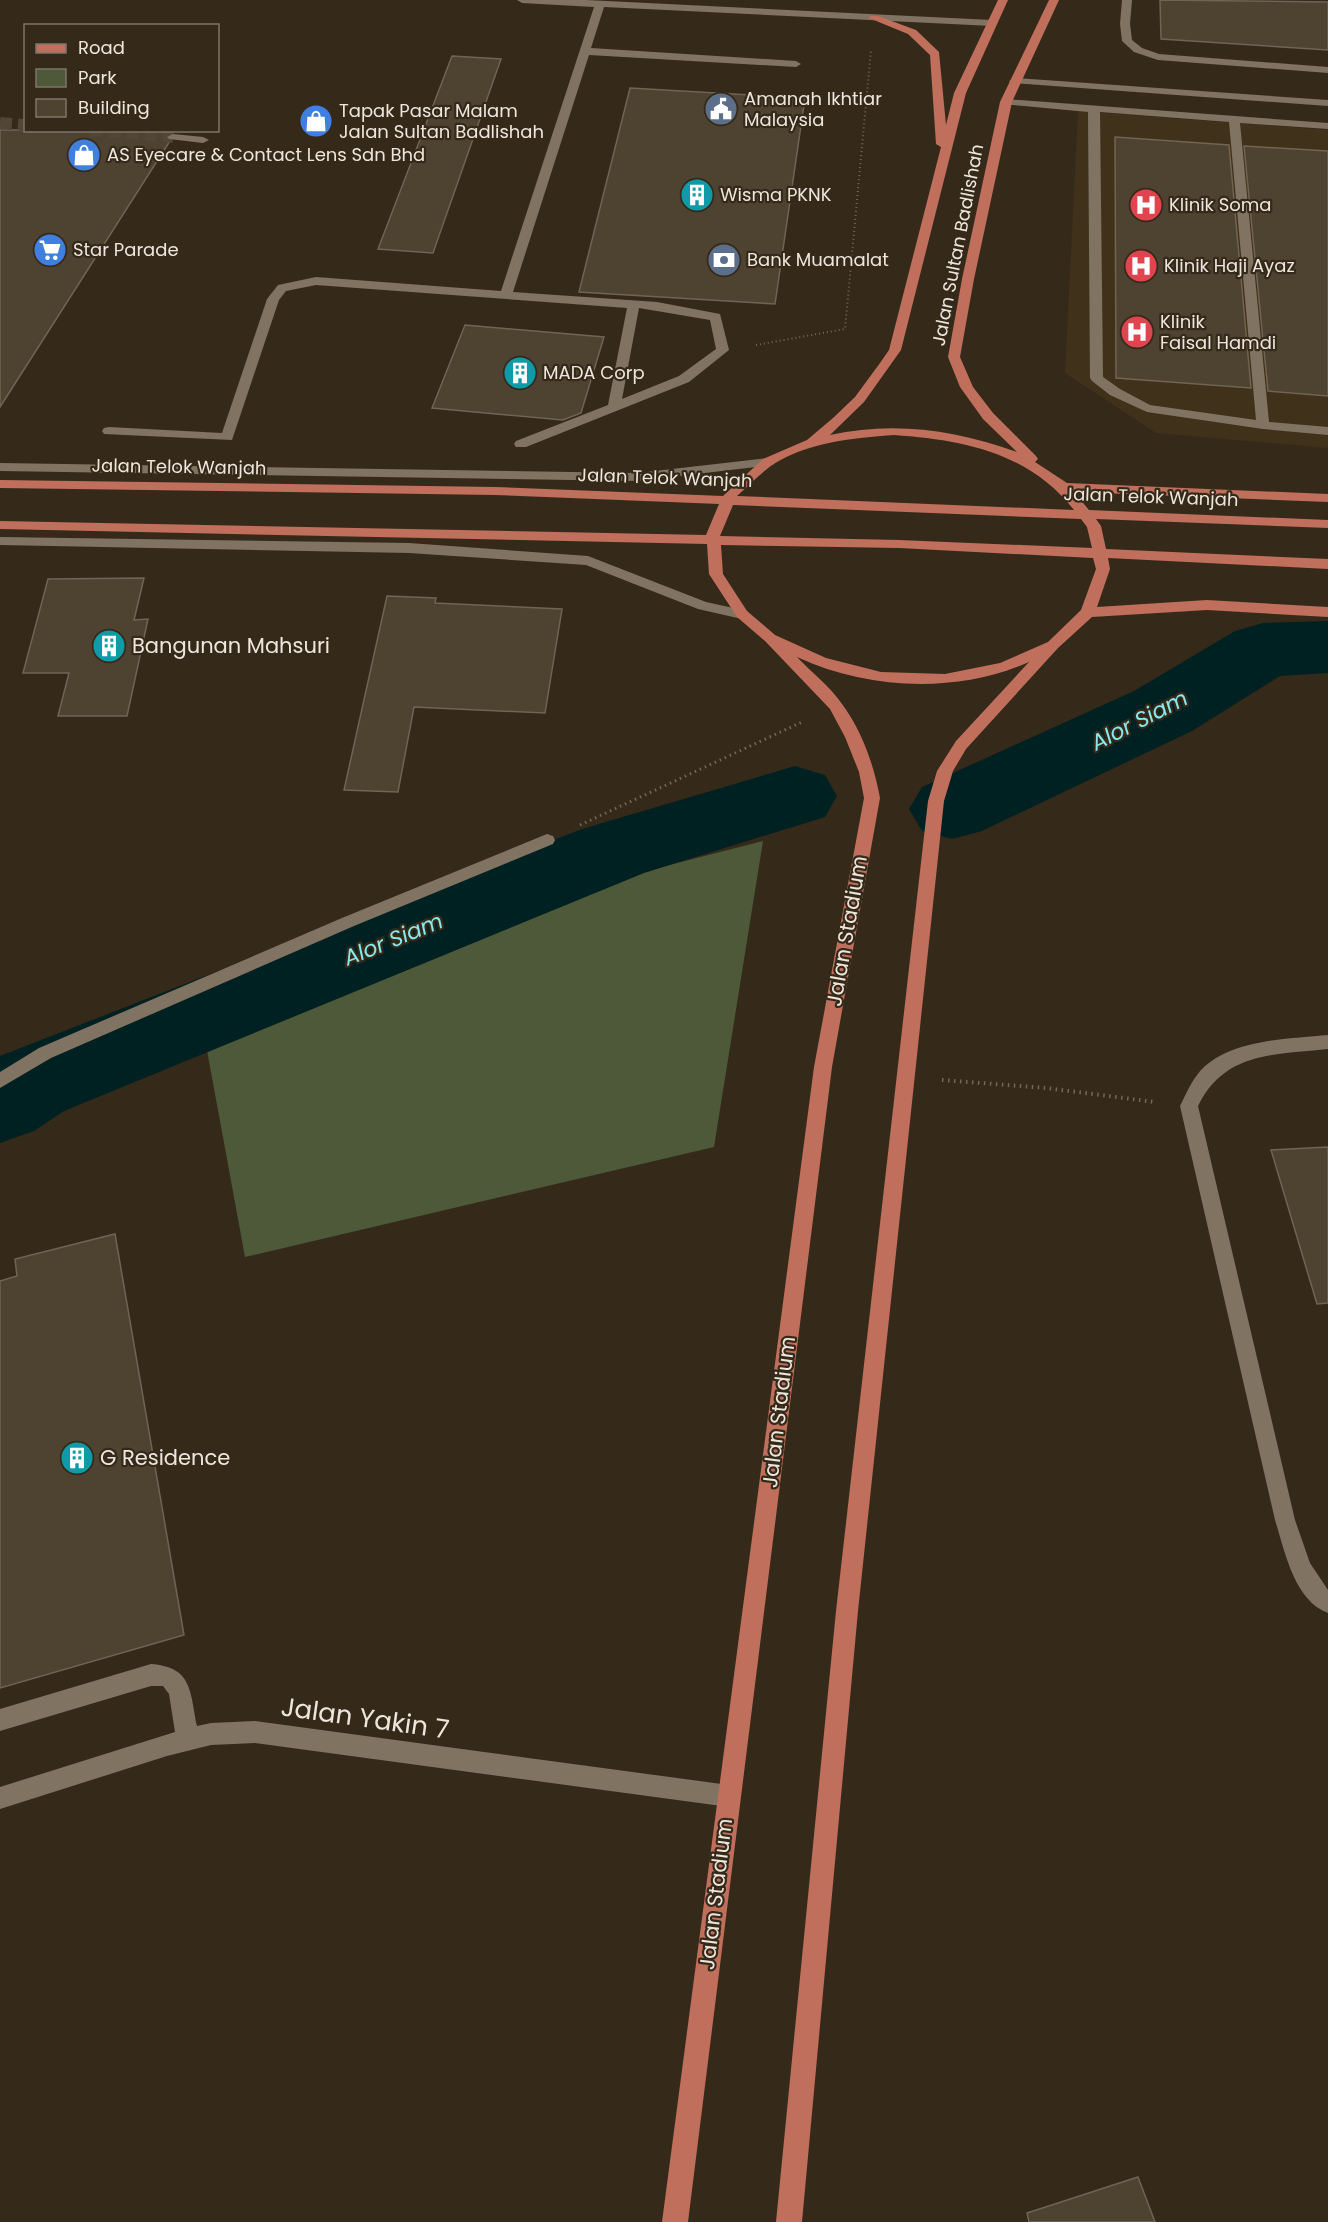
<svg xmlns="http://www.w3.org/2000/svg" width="1328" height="2222" font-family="Poppins,sans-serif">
<rect width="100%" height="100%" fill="#352a1a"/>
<path fill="#40311a" d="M1078 111 1328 130V448L1156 433 1065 373Z"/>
<path fill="#4d5938" d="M763 841 714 1147 245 1257 204 1034 544 897Z"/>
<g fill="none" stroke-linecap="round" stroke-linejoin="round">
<path fill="#002122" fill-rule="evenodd" d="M1328 621V673L1280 676 1192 731 982 831 952 839 922 831 909 809 922 787 1134 691 1235 631 1263 623Z
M795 766 825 775 837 796 825 817 644 873 64 1111 34 1131 0 1143V1056L582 829Z"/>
</g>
<path fill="#4e4231" stroke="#706452" stroke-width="1.5" d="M1160 0 1328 2V50L1161 39Z
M452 56 501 59 433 253 378 249Z
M630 88 805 98 775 304 579 292Z
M0 130H177L165 137 170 141 0 407Z
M1115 137 1229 145 1251 388 1116 378Z
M1244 146 1328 151V396L1268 391Z
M465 325 604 337 581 413 563 420 432 408Z
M144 578 134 620 148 619 127 716H58L69 673H23L48 579Z
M387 596 436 598 435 603 562 609 545 713 414 707 398 792 344 790Z
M1328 1147V1303L1317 1304 1271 1150Z
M115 1234 184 1635 0 1688V1281L17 1276 15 1259Z
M1138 2177 1155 2222H1029L1027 2213Z"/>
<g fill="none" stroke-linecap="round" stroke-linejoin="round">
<path stroke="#514637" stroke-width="12" stroke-dasharray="12 6" stroke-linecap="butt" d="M0 123 26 125
M91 130 173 137"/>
<path stroke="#726859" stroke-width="2" stroke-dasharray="1 3" stroke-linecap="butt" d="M756 345 845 329 871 50"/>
<path stroke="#726859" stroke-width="3" stroke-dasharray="1.5 4" stroke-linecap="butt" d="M580 825 802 722"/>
<path stroke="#726859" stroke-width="4" stroke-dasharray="1.5 4.5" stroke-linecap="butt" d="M942 1080 1046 1088 1155 1102"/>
<path fill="#807361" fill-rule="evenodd" d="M517 0H586L992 20 997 23 992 26 604 7 591 48 796 61 801 64 796 67 589 55 513 292 657 302 720 314 729 350 689 382 526 447H516L514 444 516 441 608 405 627 308 316 285 286 291 279 300 232 440 104 434 102 431 104 428 109 427 222 433 267 299 278 285 316 277 501 291 594 7 522 3ZM639 308 710 320 716 349 679 376 622 399Z
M1122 0H1132L1130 24 1132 40 1142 48 1159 54 1328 67V73L1158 60 1134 52 1122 41 1120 24Z
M1015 78 1328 100V106L1011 83 1009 81Z
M1006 99 1328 123V129L1240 123 1269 422 1328 427V435L1263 429 1147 412 1110 395 1092 381 1090 378 1088 112 1002 104 1000 102ZM1100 112 1229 122 1256 420 1150 405 1120 389 1103 377Z
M173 134 203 137 209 140 203 143 169 139 167 137Z
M768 458 773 459 775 462 773 465 637 481 0 471V463L637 473Z
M0 537 409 543 588 556 706 602 747 611 749 614 742 619 698 609 586 565 409 553 0 545Z
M547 834 553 836 555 840 553 844 354 926 51 1058 0 1088V1072L39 1048 342 918Z
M1328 1035V1049C1275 1055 1225 1051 1198 1106L1295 1520 1310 1563 1328 1590V1613C1294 1600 1285 1552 1275 1520L1180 1106C1186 1094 1192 1080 1201 1070 1231 1039 1288 1039 1328 1035Z
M151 1664C193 1667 190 1692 197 1726L211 1723 255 1721 729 1785 737 1788 740 1796 737 1804 729 1807 255 1743 211 1745 167 1756 0 1809V1787L175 1732 169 1694 163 1686H151L0 1731V1709Z"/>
<path fill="#c06f5c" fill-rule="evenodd" d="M998 0H1008L966 93 901 350 864 402 830 435C894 421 955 430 1017 452L983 419 960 387 948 357 962 279 1000 102 1049 0H1059L1012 102 974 279 960 357 973 387 993 413 1036 456 1038 459 1035 462 1067 483 1328 494V502L1074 492 1089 510 1328 520V528L1096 519 1101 526 1106 549 1328 559V569L1108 558 1110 569 1097 607 1207 600 1328 607V617L1207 610 1092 617 1058 648 966 749 953 771 944 801 858 1611 802 2222H776L836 1611 928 801 937 771 956 741 1029 662C957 694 868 690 797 657 811 672 830 686 842 704 862 731 874 765 880 798L832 1067 688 2222H662L814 1067 864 798 859 772 845 737 830 709 765 641 737 617 709 574 707 544 0 529V521L706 535 719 504 495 495 0 488V480L495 487 723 496 763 459 807 440 833 418 855 397 880 363 889 350 941 147 936 144 930 55 908 34 869 18 870 16H878L916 30 939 52 946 125 954 93ZM894 435C963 440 1028 452 1074 510L737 496C748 486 760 474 772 465 808 442 853 438 894 435ZM733 505 1081 519 1087 527 1092 548 899 540 720 536ZM721 545 899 548 1093 558 1096 569 1081 610 1048 642 1000 663 945 674 881 672 826 658 775 635 747 611 723 574Z"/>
</g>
<defs>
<symbol id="civic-disc" viewBox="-11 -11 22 22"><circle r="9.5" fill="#5c6f8a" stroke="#352a1a"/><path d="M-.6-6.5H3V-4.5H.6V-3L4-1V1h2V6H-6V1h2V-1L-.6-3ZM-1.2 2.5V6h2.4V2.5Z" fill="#fff"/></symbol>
<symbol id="shop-disc" viewBox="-11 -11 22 22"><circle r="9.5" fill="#3f7fe0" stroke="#352a1a"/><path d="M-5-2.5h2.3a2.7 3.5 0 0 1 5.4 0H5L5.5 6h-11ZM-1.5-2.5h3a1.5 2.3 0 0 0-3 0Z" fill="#fff"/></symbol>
<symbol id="building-disc" viewBox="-11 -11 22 22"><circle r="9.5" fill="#0f9aa8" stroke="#352a1a"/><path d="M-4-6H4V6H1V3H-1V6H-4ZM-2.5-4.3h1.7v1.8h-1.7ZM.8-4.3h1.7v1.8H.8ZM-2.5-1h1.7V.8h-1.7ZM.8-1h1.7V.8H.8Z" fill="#fff"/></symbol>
<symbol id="hospital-disc" viewBox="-11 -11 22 22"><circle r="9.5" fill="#e0444e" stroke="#352a1a"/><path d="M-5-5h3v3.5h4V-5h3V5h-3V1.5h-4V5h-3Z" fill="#fff"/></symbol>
<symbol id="supermarket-disc" viewBox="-11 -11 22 22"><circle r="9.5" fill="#3f7fe0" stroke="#352a1a"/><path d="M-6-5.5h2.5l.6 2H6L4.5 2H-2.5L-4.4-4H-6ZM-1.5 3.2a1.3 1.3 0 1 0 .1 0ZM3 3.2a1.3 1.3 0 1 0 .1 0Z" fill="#fff"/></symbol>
<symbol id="bank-disc" viewBox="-11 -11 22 22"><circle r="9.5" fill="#5c6f8a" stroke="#352a1a"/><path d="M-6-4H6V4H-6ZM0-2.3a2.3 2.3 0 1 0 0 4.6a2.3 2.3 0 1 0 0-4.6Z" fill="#fff"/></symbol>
</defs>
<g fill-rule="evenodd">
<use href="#civic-disc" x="702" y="90" width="38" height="38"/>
<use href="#shop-disc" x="297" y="102" width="38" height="38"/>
<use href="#shop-disc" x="65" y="136" width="38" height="38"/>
<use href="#building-disc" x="678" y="176" width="38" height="38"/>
<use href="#hospital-disc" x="1127" y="186" width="38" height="38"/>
<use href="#supermarket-disc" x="31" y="231" width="38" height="38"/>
<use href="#bank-disc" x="705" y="241" width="38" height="38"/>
<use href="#hospital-disc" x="1122" y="247" width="38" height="38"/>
<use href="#hospital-disc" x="1118" y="313" width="38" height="38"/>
<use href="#building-disc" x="501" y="354" width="38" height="38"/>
<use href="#building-disc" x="90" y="627" width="38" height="38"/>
<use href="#building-disc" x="58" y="1439" width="38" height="38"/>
</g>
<g text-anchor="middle" stroke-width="4.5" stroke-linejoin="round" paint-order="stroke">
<g font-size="18" fill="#eee6dc" stroke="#352a1a" text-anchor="start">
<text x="744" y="105">Amanah Ikhtiar<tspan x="744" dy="21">Malaysia</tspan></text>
<text x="339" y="117">Tapak Pasar Malam<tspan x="339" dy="21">Jalan Sultan Badlishah</tspan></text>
<text x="107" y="161">AS Eyecare &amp; Contact Lens Sdn Bhd</text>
<text x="720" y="201">Wisma PKNK</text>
<text x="1169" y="211">Klinik Soma</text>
<text x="73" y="256">Star Parade</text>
<text x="747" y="266">Bank Muamalat</text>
<text x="1164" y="272">Klinik Haji Ayaz</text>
<text x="1160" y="328">Klinik<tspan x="1160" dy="21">Faisal Hamdi</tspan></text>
<text x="543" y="379">MADA Corp</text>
</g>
<g font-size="18" fill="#eee6dc" stroke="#352a1a">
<text transform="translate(958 245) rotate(-79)" y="6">Jalan Sultan Badlishah</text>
<text transform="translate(179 467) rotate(1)" y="6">Jalan Telok Wanjah</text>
<text transform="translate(665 478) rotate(2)" y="6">Jalan Telok Wanjah</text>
<text transform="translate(1151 497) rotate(2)" y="6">Jalan Telok Wanjah</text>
</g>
<g font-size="21" fill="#eee6dc" stroke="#352a1a" text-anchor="start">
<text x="132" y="653">Bangunan Mahsuri</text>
<text x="100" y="1465">G Residence</text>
</g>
<g font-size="21" fill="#eee6dc" stroke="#352a1a">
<text transform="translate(847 931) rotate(-80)" y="7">Jalan Stadium</text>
<text transform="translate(779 1412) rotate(-83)" y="7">Jalan Stadium</text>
<text transform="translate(716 1894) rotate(-83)" y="7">Jalan Stadium</text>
</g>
<g font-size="22" font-style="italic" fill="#86e9ed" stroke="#352a1a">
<text transform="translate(1139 720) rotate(-27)" y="8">Alor Siam</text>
<text transform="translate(393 939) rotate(-22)" y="8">Alor Siam</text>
</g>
<g font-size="26" fill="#eee6dc" stroke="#352a1a">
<text transform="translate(365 1718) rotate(8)" y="9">Jalan Yakin 7</text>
</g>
</g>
<rect x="24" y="24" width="195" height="108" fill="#352a1a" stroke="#7f7568" stroke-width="1.5"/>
<rect x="36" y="44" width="30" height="9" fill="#c06f5c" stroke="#7f7568" stroke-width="1.5"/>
<text x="78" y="54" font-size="18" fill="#eee6dc">Road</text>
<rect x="36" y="69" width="30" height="18" fill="#4d5938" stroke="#7f7568" stroke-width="1.5"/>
<text x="78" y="84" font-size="18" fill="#eee6dc">Park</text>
<rect x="36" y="99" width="30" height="18" fill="#4e4231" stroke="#7f7568" stroke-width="1.5"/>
<text x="78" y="114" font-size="18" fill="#eee6dc">Building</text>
</svg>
